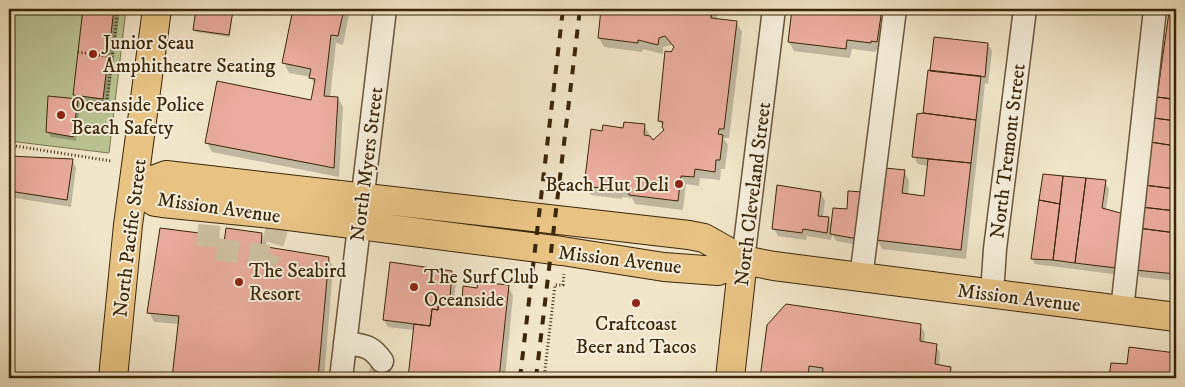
<svg xmlns="http://www.w3.org/2000/svg" width="1185" height="387" font-family="'IM FELL DW Pica',serif">
<rect width="100%" height="100%" fill="#f1e6c9"/>
<filter id="stains"><feTurbulence type="fractalNoise" baseFrequency=".004" numOctaves="4"/><feColorMatrix values="0 0 0 0 .2 0 0 0 0 .09 0 0 0 0 .02 0 0 0 .5 -.17"/></filter>
<radialGradient id="worn" r=".72"><stop offset=".6" stop-color="#630" stop-opacity="0"/><stop offset="1" stop-color="#630" stop-opacity=".3"/></radialGradient>
<path fill="#bbc496" stroke="#7b764f" d="M9 9H126L109 153 9 141Z"/>
<path fill="#0003" d="M84 9H120L108 107 80 104 76 141 51 137 48 132 78 100 74 94Z
M197 9 232 12 230 37 196 32Z
M294 9H350L343 45 336 43 330 98H338L343 107 339 177 212 152 207 143 312 101 315 86 311 77 289 73 284 63Z
M602 9H718L716 20 736 22 742 32 729 138H723L728 145 725 169H721L720 180 700 178 699 186 686 184 683 210 635 204 632 198 622 197V199L591 195 585 186 603 132 644 125 653 141 665 131 660 121 671 53 674 48 672 45 663 47V54L643 49 642 52 604 47 599 38Z
M793 9H888L882 51 876 50V52L852 49 850 58 794 51 789 42Z
M1170 13 1176 14V281L1140 277 1136 269 1139 228Z
M988 44 992 51 988 84 985 83 966 259 882 249 877 240 904 171 909 181 908 195 925 197 928 166 918 164 914 157 932 72Z
M9 157 72 160 76 168 71 207 9 197Z
M1105 182 1109 189 1106 210 1120 275 1035 264 1032 259Z
M778 186 821 193 825 201 823 217 828 218 832 225 848 210 862 246 836 241 832 234 831 240 807 236 806 240 778 236 774 229Z
M198 234 202 241 226 244 261 234 267 243 266 248 328 258 333 267 324 378H173L179 324 154 322 149 312Z
M452 272 456 279 454 300 463 301 479 289 508 286 513 296 505 378H408L414 330 388 327 384 320Z
M768 325 920 326 925 333 924 343 936 346 940 353 939 366 950 368 954 378H823L824 374 813 373 812 378H761Z
M1130 349 1176 354V378H1110L1112 364 1128 366Z"/>
<path fill="#eaac9e" stroke="#3b2708" d="M83 9H114L103 99 73 95Z
M196 9 233 11 229 35 193 30Z
M293 9H344L338 36 331 35 324 96 338 97 334 168 205 143 217 81 311 100 315 79 309 78 311 69 282 63Z
M601 9H712L711 18 737 21 724 129H719L718 134 723 135 720 160H716L715 172 695 169 694 177 681 176 678 201 629 195V190L617 188V190L584 186 591 129 602 131 603 125 623 128 624 122 645 124 644 135 650 136 653 140 664 130 662 127 663 122 658 121 665 51 671 52 674 47 665 36 659 38 658 45 638 40V43L598 38Z
M792 9H882L877 42 871 41V43L847 40 846 49 788 42Z
M1169 12 1176 13V99L1157 97Z
M934 37 988 43 985 77 930 71Z
M928 70 981 76 976 120 923 113Z
M48 96 78 99 73 137 46 132Z
M1157 97 1176 100V121L1154 118Z
M923 113 976 120 971 163 912 157 917 114Z
M1154 118 1176 121V146L1150 142Z
M1150 142 1176 146V189L1144 185Z
M9 156 73 159 67 200 9 191Z
M928 159 971 163 961 250 876 240 885 168 905 170 902 193 924 196Z
M1043 174 1063 176 1060 204 1039 200Z
M1063 176 1086 178 1075 263 1053 260Z
M1086 178 1106 180 1102 208 1124 214 1116 268 1075 263Z
M777 185 821 192 818 216 829 217 827 233 803 229 802 233 772 229Z
M1144 185 1176 189V211L1141 207Z
M848 191 863 192 858 239 830 234 833 208 847 209Z
M1039 200 1060 204 1053 260 1031 259Z
M1141 207 1176 211V233L1138 228Z
M160 228 199 233V239L224 243 226 228 262 233 261 246 329 257 318 378H172L179 316 147 313Z
M1138 228 1176 233V274L1135 270Z
M390 262 452 271 450 298 439 297 438 310 432 309 430 326 383 320Z
M478 282 509 285 499 378H408L414 324 430 326 432 309 438 310 439 297 462 300 463 286 477 288Z
M786 304 921 324 920 341 937 344 935 364 951 367 950 378H822L823 368 809 366 808 378H760L767 325Z
M1129 347 1176 353V378H1109L1111 363 1127 364Z"/>
<g fill="none" stroke-linecap="round" stroke-linejoin="round">
<path stroke="#cdc0a2" stroke-width="22" stroke-dasharray="22 11" stroke-linecap="butt" d="M213 192 207 248 269 256 281 215
M379 378 382 361"/>
<defs>
<path id="minor" d="M743 260 774 9
M861 278 895 9
M992 294 995 249 1025 9
M1122 310 1155 9
M345 343C364 346 371 345 382 361
M341 378 385 9"/>
<path id="major" d="M134 187 166 175 689 235 704 238 743 260 774 266 1176 317
M134 187 155 202 162 203 281 215 562 251 664 267 718 271 743 260
M113 378 128 225 157 9
M730 378 743 260"/>
</defs>
<use href="#minor" stroke="#685738" stroke-width="25"/>
<use href="#major" stroke="#3b2708" stroke-width="30"/>
<path stroke="#3b2708" stroke-width="3" stroke-dasharray="1 2.5" stroke-linecap="butt" d="M83 9 117 14
M78 52 112 57
M107 99 118 9
M9 145 111 161
M544 378 555 285H563L564 274"/>
<use href="#minor" stroke="#f6efdc" stroke-width="22"/>
<use href="#major" stroke="#e8c384" stroke-width="28"/>
<path stroke="#3b2708" stroke-width="4" stroke-dasharray="9 9" stroke-linecap="butt" d="M520 378 563 9
M536 378 580 9"/>
</g>
<g fill="#8f2418" stroke="#f6efdc" stroke-width="2">
<circle cx="93" cy="54" r="5"/>
<circle cx="61" cy="115" r="5"/>
<circle cx="679" cy="184" r="5"/>
<circle cx="239" cy="282" r="5"/>
<circle cx="414" cy="287" r="5"/>
<circle cx="636" cy="303" r="5"/>
</g>
<g text-anchor="middle" stroke-width="4" stroke-linejoin="round" paint-order="stroke">
<g font-size="20" fill="#3b2708" stroke="#f6efdc" text-anchor="start">
<text x="103" y="49">Junior Seau<tspan x="103" dy="23">Amphitheatre Seating</tspan></text>
<text x="71" y="111">Oceanside Police<tspan x="71" dy="23">Beach Safety</tspan></text>
<text x="669" y="191" text-anchor="end">Beach Hut Deli</text>
<text x="249" y="277">The Seabird<tspan x="249" dy="23">Resort</tspan></text>
<text x="424" y="283">The Surf Club<tspan x="424" dy="23">Oceanside</tspan></text>
<text x="636" y="330" text-anchor="middle">Craftcoast<tspan x="636" dy="23">Beer and Tacos</tspan></text>
</g>
<g font-size="20" fill="#3b2708" stroke="#f6efdc">
<text transform="translate(1007 151) rotate(-83)" y="7">North Tremont Street</text>
<text transform="translate(366 164) rotate(-83)" y="7">North Myers Street</text>
<text transform="translate(752 194) rotate(-83)" y="7">North Cleveland Street</text>
<text transform="translate(219 207) rotate(8)" y="7">Mission Avenue</text>
<text transform="translate(129 238) rotate(-83)" y="7">North Pacific Street</text>
<text transform="translate(620 259) rotate(7)" y="7">Mission Avenue</text>
<text transform="translate(1019 297) rotate(7)" y="7">Mission Avenue</text>
</g>
</g>
<rect width="1185" height="387" fill="none" stroke="#f1e6c9" stroke-width="30"/>
<rect x="10" y="10" width="1165" height="367" fill="none" stroke="#3b2708" stroke-width="2.5"/>
<rect x="15" y="15" width="1155" height="357" fill="none" stroke="#3b2708"/>
<rect width="100%" height="100%" filter="url(#stains)"/>
<rect width="100%" height="100%" fill="url(#worn)"/>
</svg>
